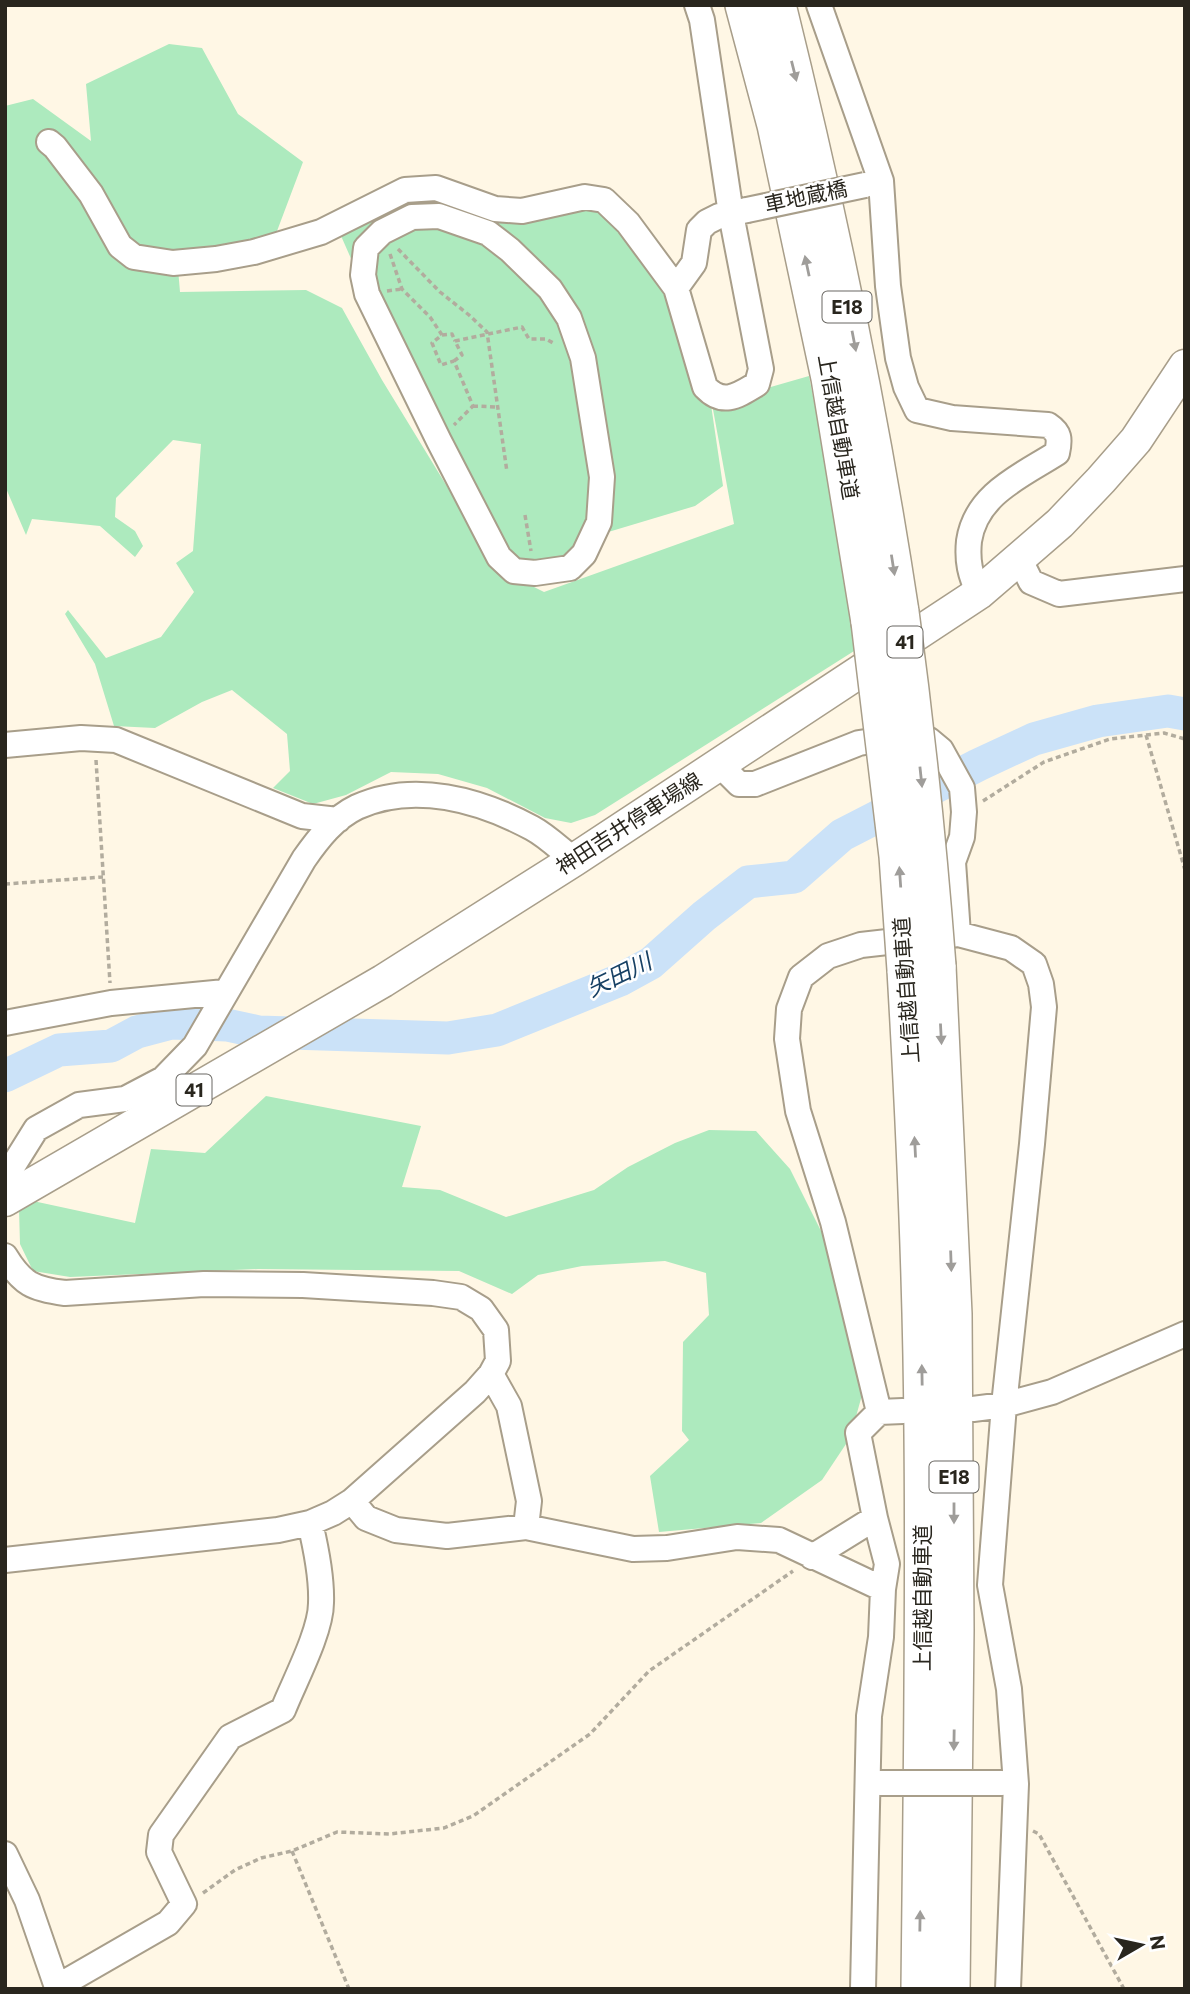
<svg xmlns="http://www.w3.org/2000/svg" width="1190" height="1994" font-family="Commissioner,'Noto Sans JP',sans-serif">
<rect width="100%" height="100%" fill="#fff7e5"/>
<path fill="#adeabe" d="M169 44 202 48 238 114 303 162 274 239 177 257 180 292 306 290 342 308 382 380 462 511 338 229 407 194 604 208 671 290 710 398 723 486 695 506 605 533 528 584 544 592 734 524 712 404 809 376 862 646 595 815 571 823 545 818 487 788 438 774 391 772 346 795 313 804 273 788 290 771 287 734 232 690 202 702 155 728 114 726 95 664 65 614 68 610 106 658 161 637 194 592 176 563 193 551 201 444 173 440 116 498 115 517 135 531 143 546 135 557 100 526 32 519 26 535 5 486V106L33 99 91 141 86 84Z
M266 1096 421 1126 402 1187 440 1190 506 1217 594 1190 628 1167 675 1143 709 1130 756 1131 790 1169 826 1241 862 1395 850 1438 822 1480 761 1523 659 1532 650 1476 689 1440 682 1431 683 1342 709 1315 706 1273 665 1261 582 1266 538 1275 512 1294 459 1271 258 1269 70 1277 33 1271 20 1244 19 1209 33 1201 135 1223 151 1149 205 1153Z"/>
<g fill="none" stroke-linecap="round" stroke-linejoin="round">
<path stroke="#cbe2f8" stroke-width="33" d="M5 1076 59 1050 111 1046 137 1032 171 1023 227 1025 259 1032 448 1038 497 1030 620 980 651 963 704 916 748 882 794 877 842 835 978 765 1034 739 1098 721 1168 711 1185 714"/>
<defs>
<path id="minor" d="M819 5 881 181 888 286 898 358 906 387 917 410 952 418 1048 425C1060 433 1060 439 1057 453 1021 476 976 494 969 541 967 561 970 575 979 593
M49 142 55 147 91 194 120 246 134 257 173 263 216 259 254 252 321 232 405 190 436 188 495 209 522 211 585 197 604 200 628 223 676 288 705 387C723 406 737 396 757 384L761 369 731 214 702 20 697 5
M439 216 488 233 510 250 550 289 569 318 583 358 602 477 599 522 584 554 570 568 535 573 514 571 499 557 439 441 367 294 363 275 366 248 382 232 412 217Z
M676 288 694 263 699 230 707 222 719 216 747 210
M1020 560 1031 582 1059 594 1185 579
M5 745 81 738 116 740 302 816 338 820
M720 765 739 784H755L859 743 911 735 929 740 941 750 962 788 964 812 962 837 953 862 958 934
M5 1023 111 1003 225 992
M5 1189 11 1169 36 1129 79 1105 125 1099 163 1079 195 1046 304 859C318 839 334 818 357 807 414 781 480 800 532 828 547 836 561 850 574 860
M5 1256C22 1284 33 1289 65 1293L204 1284 303 1285 433 1293 461 1297 481 1309 496 1330 498 1361 491 1374 475 1392 352 1501 333 1513 310 1523 278 1530 5 1560
M491 1374 509 1406 529 1501 526 1527
M973 1409 1004 1405 1052 1392 1185 1334
M879 1412 833 1222 798 1111 787 1039 789 1009 801 977 828 956 861 945 958 934 1011 948 1034 964 1041 984 1044 1007 1032 1144 1004 1405 990 1585 1009 1689 1016 1784 1008 1989
M352 1501 366 1518 396 1530 447 1536 526 1527 633 1549 667 1548 737 1537 779 1540 883 1589
M812 1557 875 1518
M5 1854 27 1900 57 1987 60 1989
M57 1987 168 1923 184 1904 159 1852 161 1835 230 1737 283 1710C294 1682 321 1632 321 1603 322 1577 316 1548 310 1523
M863 1989 869 1716 881 1637 883 1589 887 1564 875 1518 858 1433 879 1412 903 1411"/>
<path id="major" d="M5 1200 383 981 574 860 979 593 1060 523 1101 480 1136 440 1185 366"/>
<path id="highway" d="M744 5 776 125 830 378 870 622
M777 5C827 207 869 407 900 612
M937 966 953 1314 955 1630 951 1989
M906 970C915 1124 922 1279 923 1434 925 1619 922 1804 920 1989"/>
</defs>
<use href="#minor" stroke="#a89e8a" stroke-width="28"/>
<use href="#major" stroke="#a89e8a" stroke-width="35"/>
<use href="#highway" stroke="#a89e8a" stroke-width="40"/>
<path stroke="#b2ac9e" stroke-width="3.5" stroke-dasharray="5 3.5" stroke-linecap="butt" d="M398 249 440 292 469 315 487 332 507 472
M390 254 402 289 430 317 442 335 432 343 441 365 454 361 473 406 454 425
M387 291 402 289
M442 335 452 334 455 341
M454 361 462 355 455 341 522 327 529 339H546L555 344
M473 406 498 407
M525 515 531 551
M1146 735 1185 870
M96 760 110 983
M983 801 1044 762 1110 739 1164 733 1185 739
M5 884 103 877
M1033 1831 1039 1834 1124 1989
M292 1851 349 1989
M203 1893 235 1870 261 1858 292 1851 337 1832 389 1834 444 1828 473 1816 590 1734 649 1671 793 1571"/>
<use href="#minor" stroke="#fff" stroke-width="24"/>
<use href="#major" stroke="#fff" stroke-width="32"/>
<use href="#highway" stroke="#fff" stroke-width="37"/>
<defs>
<path id="minor-bridge" d="M747 210 865 185
M880 1783H1002"/>
<path id="highway-bridge" d="M900 612C916 730 928 847 937 966
M870 622 898 856 906 970"/>
</defs>
<use href="#minor-bridge" stroke="#a89e8a" stroke-width="28" stroke-linecap="butt"/>
<use href="#highway-bridge" stroke="#a89e8a" stroke-width="40" stroke-linecap="butt"/>
<use href="#minor-bridge" stroke="#fff" stroke-width="24"/>
<use href="#highway-bridge" stroke="#fff" stroke-width="37"/>
</g>
<defs><path id="oneway-solid" d="M-6-.8H1V-3.2L6.5 0L1 3.2V.8H-6Z" transform="scale(1.75)"/></defs>
<g fill="#9f9d9a">
<use href="#oneway-solid" transform="translate(794 71) rotate(76)"/>
<use href="#oneway-solid" transform="translate(807 266) rotate(-102)"/>
<use href="#oneway-solid" transform="translate(854 341) rotate(79)"/>
<use href="#oneway-solid" transform="translate(893 565) rotate(81)"/>
<use href="#oneway-solid" transform="translate(921 777) rotate(84)"/>
<use href="#oneway-solid" transform="translate(900 877) rotate(-94)"/>
<use href="#oneway-solid" transform="translate(941 1034) rotate(87)"/>
<use href="#oneway-solid" transform="translate(915 1147) rotate(-93)"/>
<use href="#oneway-solid" transform="translate(951 1261) rotate(88)"/>
<use href="#oneway-solid" transform="translate(922 1375) rotate(-91)"/>
<use href="#oneway-solid" transform="translate(954 1513) rotate(90)"/>
<use href="#oneway-solid" transform="translate(954 1740) rotate(91)"/>
<use href="#oneway-solid" transform="translate(920 1921) rotate(-89)"/>
</g>
<g text-anchor="middle" stroke-width="5" stroke-linejoin="round" paint-order="stroke">
<g fill="#fff" stroke="#696762" stroke-width="2">
<rect x="822.5" y="291.5" width="49" height="31" rx="5"/>
<rect x="887.5" y="626.5" width="35" height="31" rx="5"/>
<rect x="176.5" y="1074.5" width="35" height="31" rx="5"/>
<rect x="929.5" y="1461.5" width="49" height="31" rx="5"/>
</g>
<g font-size="19" font-weight="bold" fill="#29261e">
<text x="847" y="314">E18</text>
<text x="905" y="649">41</text>
<text x="194" y="1097">41</text>
<text x="954" y="1484">E18</text>
</g>
<g font-size="21" fill="#29261e" stroke="#fff">
<text transform="translate(806 197) rotate(-12)" y="7">車地蔵橋</text>
<text transform="translate(838 427) rotate(80)" y="7">上信越自動車道</text>
<text transform="translate(629 824) rotate(-33)" y="7">神田吉井停車場線</text>
<text transform="translate(907 990) rotate(-94)" y="7">上信越自動車道</text>
<text transform="translate(923 1598) rotate(-90)" y="7">上信越自動車道</text>
</g>
<g font-size="23" font-style="italic" fill="#174165" stroke="#fff">
<text transform="translate(619 975) rotate(-26)" y="8">矢田川</text>
</g>
</g>
<rect width="1190" height="1994" fill="none" stroke="#29261e" stroke-width="14"/>
<g transform="translate(1141 1945) rotate(81)" stroke="#ffffff" stroke-width="5" paint-order="stroke">
<path d="M0-5L12 26L0 18L-12 26Z" fill="#29261e"/>
<text y="-10" font-size="19" font-weight="bold" text-anchor="middle" fill="#29261e">N</text>
</g>
</svg>
